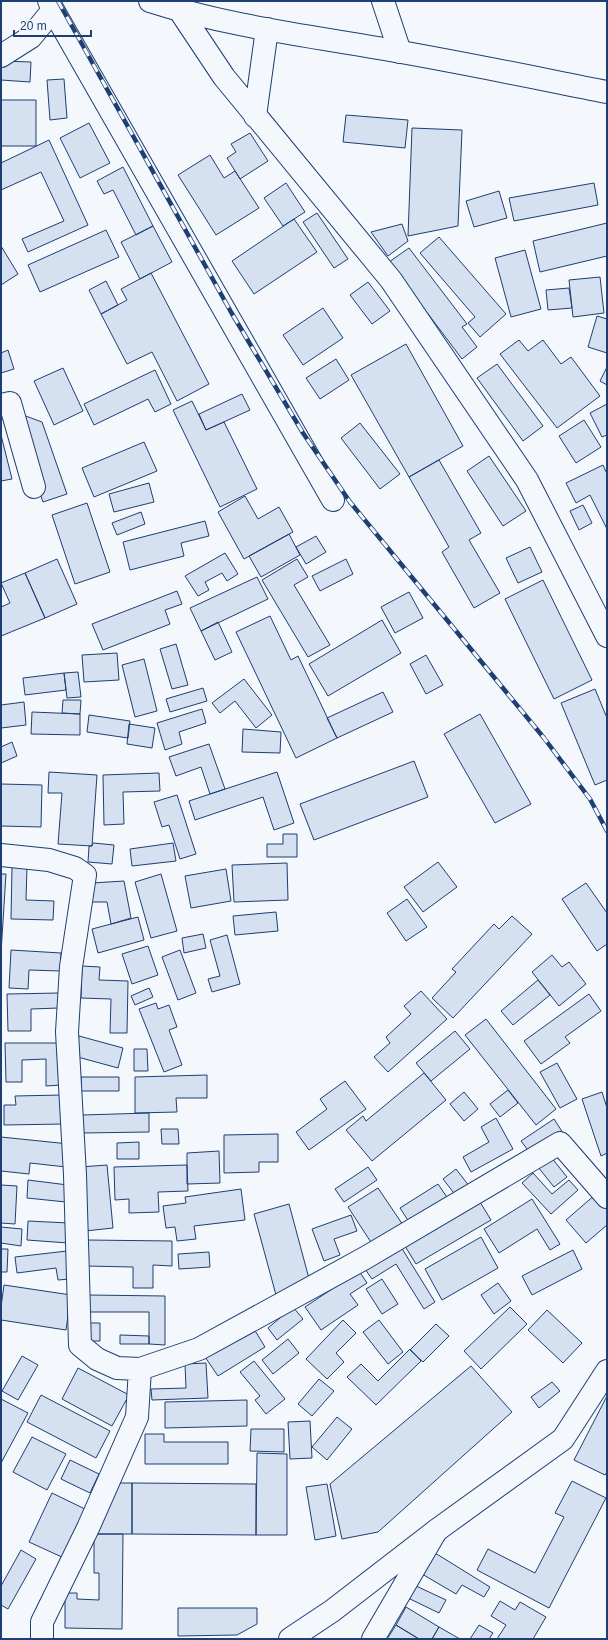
<svg xmlns="http://www.w3.org/2000/svg" width="608" height="1640" font-family="Arial,sans-serif">
<rect width="100%" height="100%" fill="#f4f7fb"/>
<path fill="#d5e0f0" stroke="#1d3f73" d="M1 61 31 62 30 82 1 80Z
M64 79 67 118 50 120 47 80Z
M1 100H36V146H1Z
M346 115 408 120 405 148 343 142Z
M89 123 110 163 80 178 60 138Z
M412 128 462 130 458 226 408 236Z
M250 133 268 161 240 179 227 158 236 152 231 144Z
M49 140 88 225 28 252 22 239 64 221 41 172 1 190V163Z
M210 155 224 178 235 171 259 208 216 235 178 175Z
M123 167 153 226 136 235 113 190 104 194 97 181Z
M286 183 305 212 283 226 264 198Z
M594 183 598 205 514 221 509 198Z
M499 191 507 218 474 227 466 201Z
M317 213 348 259 334 268 303 222Z
M294 219 317 252 254 294 232 261Z
M607 223V256L540 272 533 241Z
M402 224 408 241 388 256 371 232Z
M153 226 172 262 140 279 121 242Z
M106 230 119 257 40 292 28 265Z
M439 237 506 314 480 337 468 323 475 317 420 253Z
M1 246 18 274 1 285Z
M409 248 467 324 462 327 477 347 462 359 389 262Z
M525 250 541 309 511 317 495 258Z
M151 273 209 384 177 401 152 352 127 364 101 314 127 300 121 289Z
M600 277 604 313 573 317 569 280Z
M106 281 118 305 101 314 89 290Z
M368 282 390 311 372 324 350 295Z
M569 288 572 308 548 310 546 290Z
M323 308 343 338 303 365 283 335Z
M597 316 607 319V353L588 347Z
M519 340 528 351 543 340 561 364 571 357 600 396 557 428 500 354Z
M406 344 463 446 409 477 351 375Z
M8 350 14 369 1 373V353Z
M336 359 349 380 320 399 306 378Z
M497 364 543 426 523 441 477 378Z
M607 367V385L600 381Z
M63 368 83 411 54 425 34 381Z
M155 370 171 404 155 412 148 399 94 425 84 404Z
M242 394 250 410 206 430 199 414Z
M192 401 206 430 224 422 257 489 220 507 173 410Z
M607 404V435L602 437 590 413Z
M12 411 42 422 67 494 43 502Z
M584 420 601 447 576 463 559 436Z
M360 423 400 474 380 489 341 438Z
M1 435 12 479 1 481Z
M144 442 157 471 94 497 82 468Z
M489 456 526 511 503 526 467 471Z
M439 460 481 533 469 540 500 593 474 608 442 552 449 547 409 477Z
M603 465 607 474V529L590 495 576 503 566 483Z
M149 483 154 502 114 512 109 494Z
M245 496 258 519 279 507 293 532 244 559 218 512Z
M87 503 110 572 75 584 52 515Z
M583 505 592 523 579 530 570 511Z
M141 512 145 524 117 535 112 523Z
M205 521 209 536 181 543 184 556 130 570 123 542Z
M289 534 300 555 261 577 249 556Z
M316 536 326 552 306 564 296 547Z
M530 547 542 572 518 583 506 558Z
M225 553 238 574 227 581 222 573 205 582 209 590 198 596 185 576Z
M57 559 77 604 45 618 25 573Z
M297 559 308 577 294 585 330 645 308 657 262 580Z
M346 559 353 574 320 591 312 576Z
M25 573 45 618 1 636V607L10 603 1 583Z
M257 577 268 599 201 631 190 608Z
M543 580 592 680 554 699 505 599Z
M177 591 182 604 165 610 170 624 103 650 92 624Z
M409 592 423 618 395 633 381 607Z
M270 616 291 660 298 656 337 738 296 758 236 632Z
M382 620 401 653 328 696 309 664Z
M218 622 232 652 215 660 201 631Z
M176 644 188 685 172 689 160 649Z
M117 653 119 680 84 682 82 655Z
M426 655 443 685 426 694 410 664Z
M144 659 157 711 135 717 122 665Z
M78 672 81 697 67 698 64 673Z
M64 673 66 690 25 695 23 678Z
M244 679 272 715 256 728 235 701 220 713 212 703Z
M203 688 207 701 170 712 166 699Z
M595 689 607 718V780L595 785 561 703Z
M383 692 393 712 337 738 327 718Z
M63 700H81L80 714 62 713Z
M24 702 26 725 1 728V705Z
M202 709 206 723 179 732 182 744 165 750 157 723Z
M32 712 80 714V735L31 734Z
M480 714 531 804 495 823 444 734Z
M89 715 130 721 128 738 87 732Z
M129 724 155 728 152 748 127 744Z
M243 729 281 732 280 753 242 752Z
M12 742 17 756 1 763V747Z
M209 744 225 789 210 794 201 767 176 776 169 757Z
M414 761 428 797 314 840 300 804Z
M49 772 97 775 92 846 58 844 62 793H48Z
M277 772 294 823 274 830 263 797 195 820 189 801Z
M159 773 160 791 123 792 124 824 104 825 103 775Z
M1 784 42 785 41 827 1 826Z
M177 795 196 854 180 859 169 825 162 827 154 802Z
M283 834H297V857H267V844H283Z
M93 843 114 845 112 864 88 862 89 846H92Z
M173 843 176 861 132 866 130 849Z
M438 862 457 887 423 912 404 887Z
M287 863 288 900 234 902 232 865Z
M12 867H27L26 900 54 901 53 920 11 919Z
M226 869 231 901 191 908 185 876Z
M1 874H6L1 953Z
M161 874 177 931 151 938 135 882Z
M124 881 131 918 111 924 107 902H92V883Z
M586 883 607 913V944L597 951 562 899Z
M407 899 427 927 406 941 387 913Z
M276 912 278 931 235 935 233 916Z
M512 916 532 934 453 1018 432 998 456 972 452 969 494 924 499 929Z
M138 917 144 940 98 953 92 929Z
M203 934 206 948 184 953 182 938Z
M227 935 240 984 212 992 208 979 220 976 210 940Z
M148 946 158 975 132 984 122 954Z
M11 950 61 953 60 971 29 970 28 989 9 988Z
M180 950 196 993 178 1000 162 957Z
M552 955 562 967 569 962 586 984 559 1006 532 972Z
M82 966 100 967 99 980 128 981 127 1033H110L111 999 81 998Z
M538 980 550 995 513 1025 501 1011Z
M149 988 153 997 135 1005 131 996Z
M421 991 447 1019 388 1072 374 1057 390 1043 386 1037 411 1014 404 1006Z
M59 993V1008L31 1009V1031H8L7 994Z
M589 994 601 1011 565 1037 570 1043 541 1064 524 1041Z
M156 1003 158 1009 169 1005 177 1027 169 1030 182 1065 164 1072 139 1009Z
M486 1019 556 1109 536 1125 465 1035Z
M455 1031 470 1049 431 1081 416 1063Z
M79 1036 123 1048 118 1068 74 1056Z
M5 1043H61V1085L46 1086V1059L22 1060V1082H6Z
M134 1049H147L148 1071H134Z
M557 1063 577 1099 560 1108 540 1072Z
M424 1073 446 1100 372 1161 346 1130 363 1116 366 1121Z
M207 1075V1098H176L177 1112 135 1113V1077Z
M81 1077H119V1091H81Z
M345 1081 366 1109 309 1150 296 1132 327 1109 320 1099Z
M508 1090 518 1103 500 1117 490 1104Z
M464 1092 478 1109 464 1121 450 1104Z
M602 1092 607 1108V1153L601 1156 582 1099Z
M62 1095 63 1124 4 1125V1105H16L15 1096Z
M149 1113V1132L82 1133V1115Z
M496 1118 513 1149 471 1172 463 1157 489 1142 481 1127Z
M554 1119 563 1133 531 1154 521 1141Z
M161 1129H178L179 1144H162Z
M278 1134V1162H259V1172L224 1173V1135Z
M1 1137 69 1144 66 1167 30 1163 29 1174 1 1171Z
M139 1142V1159H117V1143Z
M219 1151 220 1183 187 1184V1153Z
M551 1157 567 1177 554 1187 538 1167Z
M107 1165 113 1228 85 1231 80 1167Z
M187 1165 188 1191 158 1192 159 1212 129 1213V1199L115 1200 114 1167Z
M368 1167 377 1180 344 1202 335 1189Z
M456 1169 473 1191 460 1201 443 1179Z
M533 1173 552 1194 569 1180 578 1190 551 1214 522 1183Z
M28 1180 68 1185 66 1202 27 1198Z
M438 1184 451 1203 413 1228 400 1208Z
M1 1185 17 1186 15 1224 1 1223Z
M378 1188 407 1231 376 1250 348 1207Z
M241 1189 245 1220 194 1226 196 1239 177 1241 175 1227 166 1228 163 1206 186 1203 185 1197Z
M596 1194 607 1207V1225L586 1243 566 1220Z
M532 1199 560 1244 550 1250 537 1229 499 1253 484 1229Z
M480 1202 491 1220 416 1264 405 1246Z
M289 1204 311 1286 276 1295 254 1214Z
M351 1215 357 1231 334 1239 340 1255 324 1261 312 1229Z
M28 1221 69 1223 68 1243 27 1240Z
M1 1227 22 1229 21 1246 1 1243Z
M481 1237 498 1268 442 1300 425 1269Z
M87 1240 172 1241V1266L153 1265V1288H133V1267L86 1266Z
M401 1247 435 1302 424 1309 396 1264 372 1279 365 1269Z
M1 1249H8L7 1272H1Z
M573 1250 582 1269 532 1295 522 1276Z
M67 1251 70 1279 58 1280 56 1268 17 1273 15 1257Z
M209 1252 210 1267 179 1269 178 1254Z
M359 1271 367 1283 350 1294 358 1305 321 1330 305 1307Z
M382 1279 398 1304 382 1314 366 1289Z
M498 1283 511 1301 494 1314 481 1295Z
M4 1285 71 1295 66 1330 1 1320V1307Z
M88 1295 165 1296V1345L149 1344V1312H88Z
M293 1307 303 1319 277 1340 268 1328Z
M510 1307 527 1324 481 1369 464 1351Z
M547 1310 582 1343 563 1363 528 1330Z
M343 1320 356 1333 336 1353 344 1362 327 1379 306 1359Z
M379 1320 403 1352 388 1364 363 1332Z
M89 1323H100V1341H89Z
M251 1324 265 1347 218 1376 203 1354Z
M436 1324 449 1336 423 1362 410 1350Z
M120 1335 149 1336V1344H120Z
M288 1339 299 1353 273 1374 262 1360Z
M410 1349 421 1361 376 1405 347 1377 361 1364 378 1381Z
M22 1356 38 1365 18 1400 2 1391Z
M254 1361 285 1399 266 1414 255 1400 260 1396 240 1372Z
M206 1363 208 1398 152 1400 151 1389 186 1388 185 1364Z
M471 1366 512 1412 378 1532 342 1539 330 1484Z
M78 1368 129 1395 112 1426 62 1399Z
M319 1379 334 1391 312 1416 298 1404Z
M552 1382 560 1391 539 1408 531 1397Z
M41 1395 110 1431 96 1458 27 1422Z
M607 1396V1472L605 1475 574 1460Z
M1 1399 28 1413 1 1463Z
M247 1400V1426L165 1428V1402Z
M337 1417 352 1429 327 1460 312 1447Z
M310 1421 312 1458 290 1459 288 1422Z
M251 1429H284V1452L250 1451Z
M145 1434H164V1442H228V1464H145Z
M32 1437 66 1454 47 1490 13 1472Z
M257 1453 287 1454V1535H256Z
M70 1460 99 1474 90 1493 61 1479Z
M572 1481 606 1498 549 1608 477 1570 488 1549 535 1573 564 1517 555 1513Z
M116 1483H132V1534H94Z
M132 1483 256 1484V1535L132 1534Z
M327 1484 336 1536 315 1540 306 1487Z
M52 1493 87 1510 64 1558 29 1542Z
M94 1534H123L122 1629 65 1628V1593H77V1599L99 1600V1573H94Z
M21 1550 36 1559 8 1609 1 1605V1586Z
M435 1553 490 1587 484 1597 462 1585 456 1594 422 1574Z
M414 1585 446 1600 439 1613 408 1598Z
M500 1601 515 1610 520 1602 546 1617 533 1639H497L506 1625 491 1616Z
M406 1607 439 1627 432 1639H419L396 1625Z
M178 1608H257V1624L237 1635 178 1636Z
M396 1625 419 1639H387Z
M479 1625 493 1633 489 1639H470Z
M439 1627 460 1639H432Z"/>
<g fill="none" stroke-linecap="round" stroke-linejoin="round">
<defs>
<path id="street" d="M49 1 53 10 333 500
M383 1 400 52
M1 56 31 37 53 10
M1 405 10 403 34 487
M1 855 49 860 75 868 85 875 71 967 67 1032 75 1175 80 1345 97 1359 117 1368 140 1369 137 1417 88 1528 42 1622V1639
M140 1369 199 1349 365 1258 560 1143 607 1197
M373 1639 436 1531"/>
<path id="secondary" d="M150 1C224 25 302 35 378 48 455 61 531 77 607 92
M180 11 224 77 391 280 527 480 607 636
M255 116 267 29
M290 1639 332 1611 437 1530 563 1439 607 1371"/>
</defs>
<use href="#street" stroke="#1d3f73" stroke-width="24"/>
<use href="#secondary" stroke="#1d3f73" stroke-width="24"/>
<use href="#street" stroke="#f4f7fb" stroke-width="22"/>
<use href="#secondary" stroke="#f4f7fb" stroke-width="22"/>
<defs>
<path id="rail" d="M58 1 231 312 303 433 350 502 544 738 590 799 607 831"/>
</defs>
<use href="#rail" stroke="#1d3f73" stroke-width="4.5"/>
<use href="#rail" stroke="#f4f7fb" stroke-width="3" stroke-dasharray="9" stroke-linecap="butt"/>
</g>
<rect width="608" height="1640" fill="none" stroke="#1d3f73" stroke-width="4"/>
<path d="M14 30v6h77v-6" fill="none" stroke="#1d3f73" stroke-width="2"/>
<text x="20" y="30" font-size="12" fill="#1d3f73" stroke="#f4f7fb" stroke-width="3" paint-order="stroke">20 m</text>
</svg>
